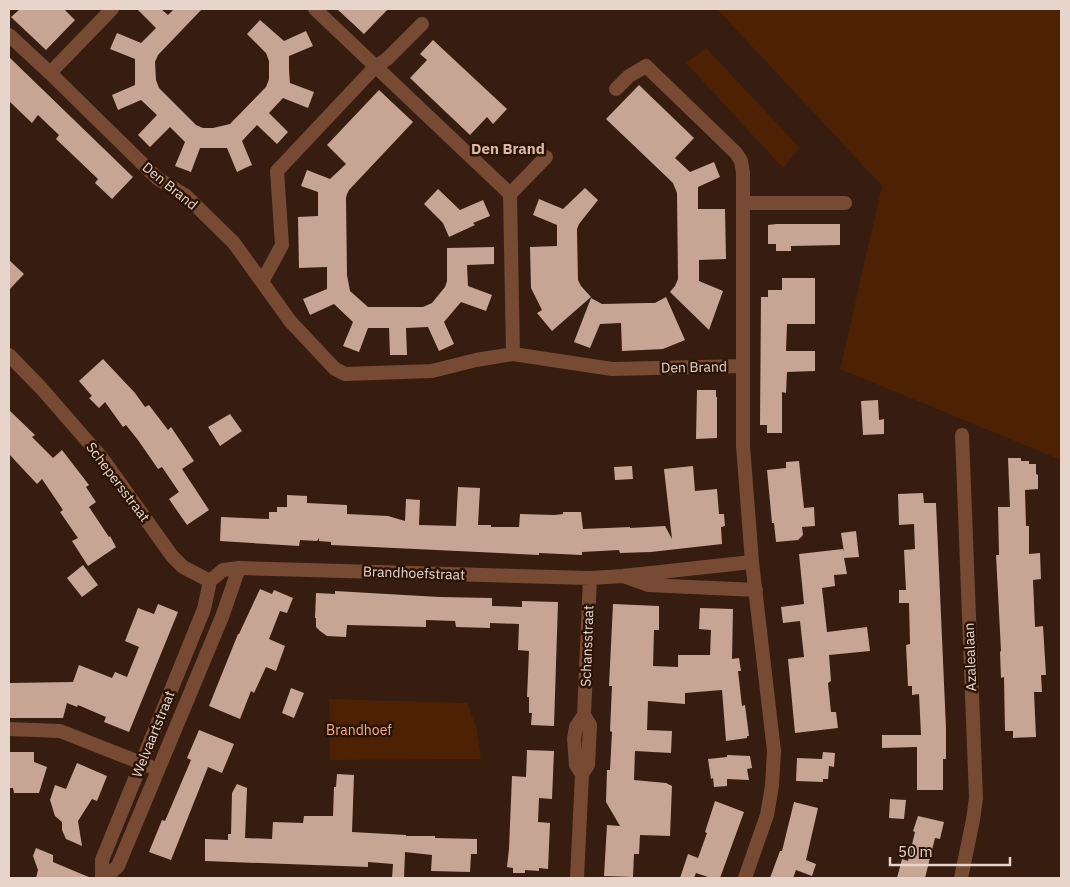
<svg xmlns="http://www.w3.org/2000/svg" width="1070" height="887" font-family="'IBM Plex Sans',sans-serif">
<rect width="100%" height="100%" fill="#361d0f"/>
<path fill="#4d2104" d="M717 9H1061V460L840 369 882 186Z
M706 48 800 148 783 168 686 63Z
M329 699 467 703 477 729 481 759 330 760Z"/>
<path fill="#c6a594" d="M20 9H64L75 20 46 50 11 17Z
M137 9H161L168 15 174 9H202L158 55 155 62 156 80 159 88 196 125 203 128H213L230 124 266 87 269 79V61L266 53 247 34 260 20 284 41 306 31 313 46 289 56V70L290 83 314 92 308 108 283 98 269 113 288 132 277 144 257 125 242 141 252 165 245 168 237 172 227 148H200L191 172 175 166 185 142 170 127 150 147 138 135 157 115 141 100 118 110 112 95 135 85V59L110 49 117 33 141 43 156 28Z
M337 9H388L364 34Z
M433 40 507 109 493 124 487 117 470 135 410 78 427 60 420 54Z
M9 57 133 177 112 199 95 183 98 179 56 139 59 135 38 115 32 123 9 101Z
M639 85 694 138 675 158 690 172 714 162 720 177 698 187V209H725L726 259 699 260V281L723 291 709 330 670 292 675 286 678 279 677 193 673 183 606 119Z
M379 90 413 122 349 190 347 194 346 198 347 275 350 291 368 307H423L432 303 445 287 447 281V248L494 247V264L467 265 468 286 492 295 486 311 461 302 444 322 454 344 439 351 428 327 406 328 407 355H390L389 328H368L359 352 343 346 353 322 334 304 310 315 303 299 327 289V267L299 268 298 217 318 216V192L301 186 307 170 330 179 346 164 327 145Z
M585 188 598 200 579 224 577 229 578 280 581 286 591 297 552 331 537 313 542 310 531 288 530 247 557 246V225L533 215 539 199 563 209Z
M438 189 460 210 483 200 490 216 473 223 475 225 449 237 443 223 424 204Z
M776 224H840V245L791 246V251H776V244H768V225Z
M9 260 24 274 9 290Z
M782 278H815V324H787L786 351H815V371L787 372 786 393 782 392V433H767V425H760L761 297H768V290H782Z
M666 297 685 340 663 349 622 351 621 323 600 324 590 348 574 342 591 298 602 304 647 303H655Z
M103 359 135 393 145 407 149 405 168 430 171 427 194 461 182 469 209 510 187 525 169 499 179 492 162 467 158 469 138 440 126 425 123 427 105 402 99 408 89 398 92 396 79 381Z
M697 390H716V397H717V438L696 439Z
M878 400 879 420 884 419V434L863 435 861 401Z
M9 410 35 435 32 437 53 458 62 450 89 485 86 487 96 502 89 507 109 537 110 536 116 547 88 566 72 541 78 538 60 512 63 510 42 479 37 484 9 454Z
M230 414 242 431 220 446 208 427Z
M1008 458H1021V461H1029V464H1036V474L1038 475V489L1025 490 1026 526H1029V554L1040 553 1041 579 1033 580 1035 627 1043 626 1046 675H1041L1042 692H1034L1036 737 1013 738V731H1005L1004 677 1001 678 1000 652 1001 651 996 555H999L998 507H1010Z
M799 461 804 508 814 507 815 526 802 527 803 535 798 540 776 542 774 523H772L767 470 786 468V462Z
M632 466 633 479 615 480 614 467Z
M693 466 695 491 717 489 719 514H724L725 526 721 527 722 544 651 552 620 553 619 550 582 552V555L539 553V555L331 545V542L319 541V538L317 541 300 540 299 546 220 541 221 517 269 519V512H277V507H287V495L307 496V503L347 505V514L388 516 405 521 406 499 420 500 419 525 456 526 458 487 480 488 478 525H491V527H519L520 514 554 515 563 514V512H581L583 529 630 527V528L665 526 672 539 664 469Z
M923 493 924 503H936L946 728V759H943V790H917V747L882 748V735H921L919 694 912 695V686H908L906 645 910 644 909 603H899V590H906L904 550 915 549 914 524 899 525 898 494Z
M856 531 859 557 844 558 847 574 834 575 835 586 822 588 827 632 867 627 870 651 829 655 831 681 828 683 831 712H836L838 728 795 733 788 659 804 657 800 621 783 623 781 607 804 604 799 554 843 549 844 552 841 533Z
M83 565 98 585 82 597 67 578Z
M260 589 272 594 274 590 293 598 287 613 280 611 269 639 285 646 276 671 266 667 254 693 251 691 240 719 209 706 238 634H239Z
M335 591 439 597 492 598V606L522 607V601L558 602 554 726 531 725 532 713H529V697H527L529 651 518 650 519 624 490 623V628L456 627 455 621 426 620V627L347 625 346 637 327 636 320 631 316 627V618H315L316 593 335 594Z
M158 604 178 612 129 732 104 722 106 717 78 705 77 707 67 703 63 718H9L10 683 73 682 79 665 112 678 115 672 127 677 139 647 125 641 138 608 154 614Z
M613 604 659 606V630H654L653 666 678 667V655H710L711 630 699 629 700 608 733 609 732 659 739 658 741 671H738L742 706 745 705 749 736H747V738L726 741 722 690 685 693V704L648 701 647 730 672 731 671 753 635 751 634 780 666 783 672 786 670 836 640 835 639 854H634L633 877 604 876 607 825 620 826 606 802 607 770H610L612 732 610 731 612 686H609Z
M291 688 304 693 294 718 282 713Z
M199 730 234 744 222 773 208 767 171 860 149 852 162 820 165 821 191 760 187 758Z
M527 750 554 751 552 799 539 798 538 822 550 823 548 869 539 868V871L525 870V873H513V868L507 867 509 849 512 776 526 777Z
M9 752H34V762L47 767 39 793H14L13 788H9Z
M823 752 835 753 834 767 829 766 828 779H823V782L796 781 797 758 822 759Z
M727 755 750 756 752 768 747 769 749 780 727 779V786L714 787 713 778 711 779 708 759 727 757Z
M77 763 107 776 97 801 92 799 78 821 82 846 66 839 62 830V822L55 816 50 800 55 785 66 789Z
M337 774 354 775 352 832 406 835V836H435V838L477 839V854H471L470 872 431 871 432 855 405 852 404 878H392L393 864 368 862V867L205 861V839L228 840V834H231L232 793 237 784 247 788 245 838 272 839 273 822 303 823 304 816H333L334 787H336Z
M890 799 906 800 904 819 889 818Z
M715 801 744 812 720 878H711L696 873 694 878H680L688 854 698 858 707 833 705 832Z
M794 802 818 808 806 860 816 864 812 876 796 870 793 878H770L780 851H782Z
M918 816 944 822 940 839 935 838 925 878H897L902 859 908 861 915 832 913 831Z
M36 848 53 855V862L91 878H36L38 870 33 856Z"/>
<g fill="none" stroke-linecap="round" stroke-linejoin="round">
<path stroke="#764a33" stroke-width="14" d="M315 9 510 194 513 354
M9 35 50 73 157 178 186 196 234 243 290 321 335 369 345 374 432 371 476 360 513 354 612 369 743 366V173L741 161 736 153 646 66 629 76 616 89
M50 73 112 9
M510 194 546 157
M743 203H845
M262 282 282 245 277 171 375 67 387 59 422 24
M9 355 42 389 102 458 172 556 183 567 210 581 204 609 102 860V878
M743 366V446L752 562 774 751 772 786 767 815 745 878
M626 577 648 585 756 590
M210 581 223 570 239 568 590 578 623 576 752 562
M9 729 60 731 149 766
M582 774 576 765 574 739 576 727 584 715
M105 878 118 866 222 617 239 568
M577 878 582 774 588 765 590 725 584 715 590 578
M961 878 973 820 976 798 962 435"/>
</g>
<g text-anchor="middle" stroke-width="5" stroke-linejoin="round" paint-order="stroke">
<g font-size="14" fill="#e7d5cc" stroke="#2b1406">
<text transform="translate(170 186) rotate(39)" y="5">Den Brand</text>
<text transform="translate(694 367) rotate(-1)" y="5">Den Brand</text>
<text transform="translate(118 482) rotate(53)" y="5">Schepersstraat</text>
<text transform="translate(414 573) rotate(2)" y="5">Brandhoefstraat</text>
<text transform="translate(587 646) rotate(-88)" y="5">Schansstraat</text>
<text transform="translate(970 657) rotate(-92)" y="5">Azalealaan</text>
<text transform="translate(153 734) rotate(-68)" y="5">Welvaartstraat</text>
</g>
<g font-size="14" fill="#f5ac86" stroke="#2b1406">
<text x="359" y="735">Brandhoef</text>
</g>
<g font-size="15" font-weight="bold" fill="#dbb9a8" stroke="#2b1406">
<text x="508" y="154">Den Brand</text>
</g>
</g>
<rect width="1070" height="887" fill="none" stroke="#e7d5cc" stroke-width="20"/>
<path d="M890 857v8h120v-8" fill="none" stroke="#e7d5cc" stroke-width="2.5"/>
<text x="898" y="857" font-size="15" fill="#e7d5cc" stroke="#2b1406" stroke-width="4" paint-order="stroke">50 m</text>
</svg>
